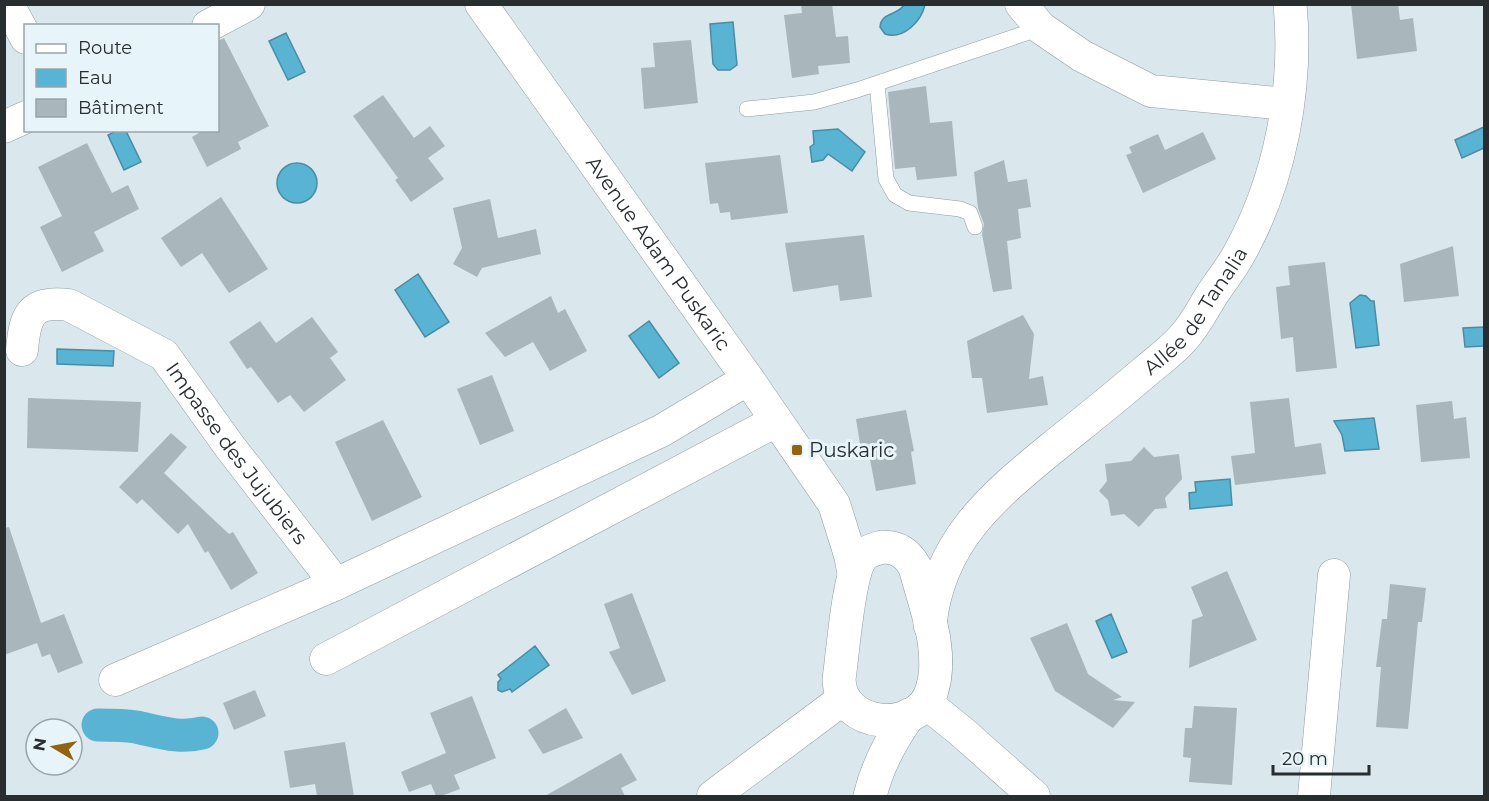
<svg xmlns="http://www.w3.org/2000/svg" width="1489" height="801" font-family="Montserrat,sans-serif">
<rect width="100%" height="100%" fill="#dae7ec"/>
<path fill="#59b4d4" stroke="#4a8ca2" stroke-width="1.5" d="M904 5H925C921 21 904 40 885 34L880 27C881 12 897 16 904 5Z
M733 22 737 65 730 70H718L713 64 710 24Z
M286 33 305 72 288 80 269 41Z
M1484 127V148L1462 158 1455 140Z
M838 129 865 152 852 171 828 154 823 160 812 162 810 147 814 144 813 131Z
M118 130 126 131 141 162 124 170 108 135Z
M277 183a20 20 0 1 1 40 0a20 20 0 1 1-40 0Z
M418 274 449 322 425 337 395 290Z
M1360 295 1366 296 1371 301H1374L1379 345 1356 348 1350 303Z
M649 321 679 363 659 378 629 336Z
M1484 327V346L1465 347 1463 328Z
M57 349 114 351 113 366 57 364Z
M1374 418 1379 449 1345 451 1342 435 1334 421Z
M1230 479 1232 505 1190 509 1189 493 1196 492 1195 482Z
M1111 614 1127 652 1112 658 1096 621Z
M535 646 549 665 512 692 510 689 502 692 498 690V682L501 679 498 675Z"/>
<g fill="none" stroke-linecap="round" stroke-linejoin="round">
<path stroke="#59b4d4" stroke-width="33" d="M98 725C111 725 124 725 136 727 160 732 179 739 202 733"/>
</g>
<path fill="#a9b6bc" d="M801 4H832L836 37 848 36 850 63 818 66 819 74 792 78 784 15 802 13Z
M1351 4H1398L1400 20 1413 18 1417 51 1357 59Z
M224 38 269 126 238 142 241 149 207 167 192 137 204 130H218V41Z
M691 40 698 103 644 109 641 68 655 67 653 43Z
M926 86 930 123 952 121 957 176 917 180 915 167 895 169 888 92Z
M383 95 414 138 430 126 445 146 428 158 444 179 411 202 395 180 398 178 353 116Z
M1203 132 1216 159 1143 193 1126 155 1132 153 1129 147 1158 134 1165 150Z
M87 143 112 193 128 185 139 209 94 232 104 251 62 272 40 227 62 216 38 167Z
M780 155 788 213 731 220 730 212 720 213 718 203 710 204 705 163Z
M1004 160 1008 182 1027 179 1031 207 1018 209 1021 238 1007 241 1012 289 993 292 982 234 984 224 978 208 974 172Z
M221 197 268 269 229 293 202 253 181 267 161 238Z
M490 199 498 238 536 229 541 254 482 268 477 277 453 264 462 248 453 208Z
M864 235 872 297 840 301 838 285 793 292 785 243Z
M1453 246 1459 296 1404 302 1400 264Z
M1325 262 1337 368 1296 372 1293 337 1281 339 1276 287 1290 285 1288 266Z
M551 296 558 313 565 309 587 351 550 371 533 342 505 357 485 333Z
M1023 315 1034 334 1029 379 1043 376 1048 405 987 413 982 378H972L967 341Z
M312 317 338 352 330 358 346 380 304 412 290 395 278 403 251 367 247 369 229 342 260 321 276 343Z
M492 375 514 431 480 445 457 389Z
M28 398 141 402 138 452 27 448Z
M1289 398 1295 447 1321 443 1326 474 1235 485 1231 456 1255 453 1250 402Z
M1452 401 1454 419 1466 417 1470 458 1421 462 1416 405Z
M906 410 914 451 911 452 916 484 876 491 868 449 861 450 856 419Z
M383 420 422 497 372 521 335 442Z
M171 433 187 447 164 473 229 534 233 532 258 573 231 590 208 551 205 553 188 524 178 534 142 499 137 504 119 487Z
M1144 447 1154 457 1179 454 1182 479 1165 498 1167 508 1155 509 1139 527 1124 514 1111 516 1108 500 1099 491 1107 481 1105 464 1131 461Z
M9 527 41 623 64 614 83 663 58 673 50 654 42 657 37 643 4 655V528Z
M1227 571 1257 640 1189 668 1192 620 1203 616 1191 587Z
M1390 584 1426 588 1422 622H1418L1408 729 1376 727 1381 667H1376L1382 619H1387Z
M632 593 666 681 632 695 609 652 620 648 604 604Z
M1067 623 1088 674 1122 697 1113 700 1135 702 1113 728 1055 691 1030 638Z
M255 690 266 716 234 730 223 703Z
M472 696 496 758 454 775 460 789 441 796H436L431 784 409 792 401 772 446 753 430 713Z
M1194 706 1237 708 1232 785 1189 782 1191 758 1183 757 1185 728H1192Z
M566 708 583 738 543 754 528 730Z
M345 742 354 796H317L315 784 290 788 284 751Z
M621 753 637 780 621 788 625 796H545Z"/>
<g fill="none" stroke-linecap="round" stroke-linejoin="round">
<defs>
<path id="service" d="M877 84 886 179 895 195 909 203 960 209 970 213 975 227
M747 109 814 102 857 90 1041 28"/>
<g id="minor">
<path d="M8 4 26 38"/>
<path id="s1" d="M481 4 748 379 834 504 850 555 854 576"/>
<path d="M1021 4 1041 28 1082 56 1151 91 1287 104"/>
<path d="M208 26 249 4"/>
<path d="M4 127 26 117"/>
<path id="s2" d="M22 350C25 316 30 300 69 305L164 355 230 447 336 584"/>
<path d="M326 659 776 421"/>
<path d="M115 680 336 584 661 431 748 379"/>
<path d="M926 703 962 732 1034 796"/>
<path d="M713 796 843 699"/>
<path d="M1314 796 1334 575"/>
</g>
<g id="tertiary">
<path d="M882 547C898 547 907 553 915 567 925 606 944 650 932 690 919 735 840 729 839 679 843 653 848 577 861 558 866 551 875 549 882 547Z"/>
<path id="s3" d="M930 625C938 542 992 497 1052 448 1084 422 1116 397 1147 370 1159 360 1173 350 1184 337 1195 325 1203 309 1211 296 1220 282 1231 269 1239 254 1280 181 1298 88 1290 4"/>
<path d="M870 796C877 767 891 740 909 715"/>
</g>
</defs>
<use href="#service" stroke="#8f9ca1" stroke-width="16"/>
<use href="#minor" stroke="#8f9ca1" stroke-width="33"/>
<use href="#tertiary" stroke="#8f9ca1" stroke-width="34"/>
<use href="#service" stroke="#fff" stroke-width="15"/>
<use href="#minor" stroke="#fff" stroke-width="32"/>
<use href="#tertiary" stroke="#fff" stroke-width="33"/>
</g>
<rect fill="#936312" stroke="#e7f4fa" stroke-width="2" x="791" y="444" width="12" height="12" rx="3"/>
<g text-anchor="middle" stroke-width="6" stroke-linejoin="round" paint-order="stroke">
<g font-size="20" fill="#282d2f" stroke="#e7f4fa">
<text dy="7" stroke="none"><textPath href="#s1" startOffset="306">Avenue Adam Puskaric</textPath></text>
<text dy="7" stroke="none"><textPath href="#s3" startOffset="422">Allée de Tanalia</textPath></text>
<text dy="7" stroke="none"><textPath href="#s2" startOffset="308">Impasse des Jujubiers</textPath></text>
</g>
<g font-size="20" fill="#282d2f" stroke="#e7f4fa" text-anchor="start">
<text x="809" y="457">Puskaric</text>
</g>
</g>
<rect width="1489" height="801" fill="none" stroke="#282d2f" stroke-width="12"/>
<rect x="24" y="24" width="195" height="108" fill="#e7f4fa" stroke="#9ba4a9" stroke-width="1.5"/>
<rect x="36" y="44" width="30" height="9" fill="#ffffff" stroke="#9ba4a9" stroke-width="1.5"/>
<text x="78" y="54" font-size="18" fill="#282d2f">Route</text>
<rect x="36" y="69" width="30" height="18" fill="#59b4d4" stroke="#9ba4a9" stroke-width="1.5"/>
<text x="78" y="84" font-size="18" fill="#282d2f">Eau</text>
<rect x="36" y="99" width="30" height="18" fill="#a9b6bc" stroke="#9ba4a9" stroke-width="1.5"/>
<text x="78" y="114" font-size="18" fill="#282d2f">Bâtiment</text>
<g transform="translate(54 747) rotate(280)"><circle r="28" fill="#e7f4fa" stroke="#9ba4a9" stroke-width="1.5"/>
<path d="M0-4.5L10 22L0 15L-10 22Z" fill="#936312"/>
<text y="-9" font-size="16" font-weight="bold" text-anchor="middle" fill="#282d2f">N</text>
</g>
<path d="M1273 765v9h96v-9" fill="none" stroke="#282d2f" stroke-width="3"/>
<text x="1282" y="765" font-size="18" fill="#282d2f" stroke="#e7f4fa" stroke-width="4.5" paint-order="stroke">20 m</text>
</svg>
